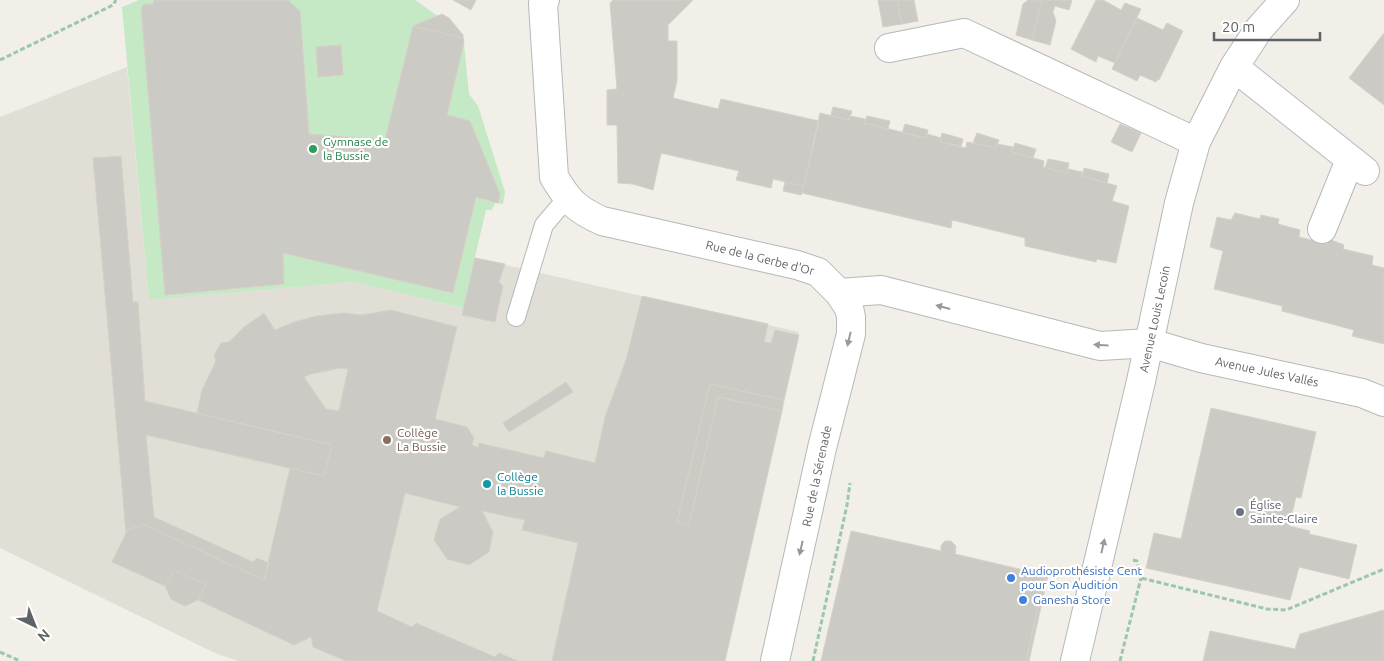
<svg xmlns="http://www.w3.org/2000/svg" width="1384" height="661" font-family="Ubuntu,sans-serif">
<rect width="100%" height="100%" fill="#f1efe8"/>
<path fill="#e1ded6" d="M127 67 149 300 354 282 462 308 475 258 799 332 724 661H238L215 653 0 548V117Z"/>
<path fill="#c5e8c5" d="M139 0H415L463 34 469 94 478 106 505 192 503 204 495 203 492 210H486L463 308 354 282 149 300 122 7Z"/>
<path fill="#cccac5" stroke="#d6d1c6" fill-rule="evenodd" d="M154 0H288L300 11 309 134 385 140 413 26 463 38 464 42 447 115 470 121 500 194 498 203 476 197 453 293 283 253 284 284 165 295 141 9 144 4H153Z
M453 0H476L471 10Z
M613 0H693L668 25V41H677V81L673 98 718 109 721 99 819 121 804 186 773 179 771 188 736 180 739 171 661 153 653 190 633 184 618 183 617 125H607V90L617 89 610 3Z
M878 0H897L902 24 883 27Z
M897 0H914L918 21 902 24Z
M1028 0H1042L1032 40 1016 35 1023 4Z
M1042 0H1072L1069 10 1055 6 1053 12 1056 21 1050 45 1032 40Z
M1096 0H1103L1121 10 1125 3 1141 9 1115 63 1098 56 1096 62 1071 49Z
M442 14 449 18 463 35V38L413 26Z
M1137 18 1163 30 1167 23 1183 31 1159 80 1158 79 1156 82 1140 75 1137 81 1112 69Z
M1384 33V105L1349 78Z
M341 45 343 75 318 77 316 47Z
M833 107 852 111 849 120 831 115Z
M820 113 849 120 850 116 865 119 864 123 926 138 927 134 941 138 940 142 966 148 967 142 996 148 997 144 1013 147 1012 152 1044 161 1043 167 1067 173 1068 169 1082 172V176L1117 186 1112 201 1129 206 1116 263 1097 259 1096 262 1025 246V238L952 220 951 228 802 193Z
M867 116 890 121 888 129 864 123Z
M905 124 928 130 926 138 902 133Z
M1120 124 1141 133 1132 152 1111 142Z
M942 133 963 139 961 146 940 142Z
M977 133 999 140 996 148 973 143Z
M1015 143 1036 149 1033 158 1012 152Z
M121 156 133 302H138L145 401 332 445 324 476 146 435 154 517 253 562 257 558 269 563 264 580 145 525 128 529 126 533 93 158Z
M1048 159 1069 163 1067 173 1045 168Z
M1084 168 1109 174 1107 183 1082 176Z
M785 182 804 186 801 195 783 191Z
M1235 213 1260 219 1261 215 1279 219 1278 224 1300 230 1299 237 1327 244 1329 239 1344 245 1343 249 1373 256 1372 265 1384 268V344L1352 336 1354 330 1282 311V306L1214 289 1223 251 1210 247 1217 217 1231 220Z
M475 258 505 264 499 282 503 286 495 322 462 315Z
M642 296 768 324 764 342 771 343 775 330 799 335 784 400 710 384 677 522 689 525 718 397 782 411 725 661H552L578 543 522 530 525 520 482 511 493 532 489 552 469 565 447 559 434 540 440 519 460 507 405 493 377 611 412 627 416 623 495 657 499 653 518 661H346L313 647 311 637 294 645 198 600 206 585 174 570 165 586 112 562 128 529 145 525 264 580 290 468 324 476 332 445 197 413 202 390 216 361 214 355 221 343 229 342 244 327 264 313 275 330 294 322 317 316 343 313 362 315 391 310 457 327 435 419 467 427 474 438 472 445 478 447 479 443 544 458 546 451 595 463 605 417 626 360ZM340 368 348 369 339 411 326 409 304 377 311 374Z
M566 382 573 392 509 432 503 423Z
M710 384 784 400 782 411 718 397 689 525 677 522Z
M1211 408 1316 432 1301 498 1296 497 1289 526 1310 531 1309 534 1357 545 1349 579 1299 567 1290 600 1146 568 1154 533 1181 539Z
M851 531 941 551V546L943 543 945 541H951L956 546 955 554 1045 575 1026 661H821Z
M174 570 206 585 198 600 185 606 171 599 165 586Z
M1045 575H1048L1029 661H1026Z
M1384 610V661H1203L1210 631 1295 649 1300 634Z"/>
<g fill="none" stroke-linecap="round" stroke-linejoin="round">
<defs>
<path id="service" d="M516 317 544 225 567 198"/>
<path id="minor" d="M545 0 543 4 554 177C569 202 576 209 602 221L797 265 818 272 839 293 849 308 851 317V334L822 448 775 661
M889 48 964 33 1196 142
M1234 67 1365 171
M1322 229 1350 160
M839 293 881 290 1100 346 1150 343 1201 358 1362 393 1384 402
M1075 661 1141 381 1179 203 1196 142 1234 67 1259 29 1285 0"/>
</defs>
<use href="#service" stroke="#b5b8bc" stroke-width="20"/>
<use href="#minor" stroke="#b5b8bc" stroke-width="30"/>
<path stroke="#9cc7a9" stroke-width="3" stroke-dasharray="5 2.5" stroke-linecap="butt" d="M0 60 113 5 116 0
M1133 560 1137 561 1141 578 1267 609 1286 610 1384 569
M0 652 20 661
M813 661 847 505 850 483
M1120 661 1141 578"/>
<use href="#service" stroke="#fff" stroke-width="18"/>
<use href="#minor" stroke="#fff" stroke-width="28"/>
</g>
<defs><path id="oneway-solid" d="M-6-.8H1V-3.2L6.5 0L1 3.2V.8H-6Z" transform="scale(1.25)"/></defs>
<g fill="#979a9d">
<use href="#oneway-solid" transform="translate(943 307) rotate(-165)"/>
<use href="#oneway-solid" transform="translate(849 339) rotate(103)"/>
<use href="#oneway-solid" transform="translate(1101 345) rotate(-176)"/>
<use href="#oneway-solid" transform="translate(1103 546) rotate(-77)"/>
<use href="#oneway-solid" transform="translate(801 548) rotate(103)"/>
</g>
<circle fill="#2e9e5b" stroke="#fff" stroke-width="2" cx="313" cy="149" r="5"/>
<circle fill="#8d6e63" stroke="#fff" stroke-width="2" cx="387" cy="440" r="5"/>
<circle fill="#0f9aa8" stroke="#fff" stroke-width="2" cx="487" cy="484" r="5"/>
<circle fill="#6b7280" stroke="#fff" stroke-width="2" cx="1240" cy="512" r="5"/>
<g fill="#3f7fe0" stroke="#fff" stroke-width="2">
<circle cx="1011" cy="578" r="5"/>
<circle cx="1023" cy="600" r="5"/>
</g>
<g text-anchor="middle" stroke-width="4.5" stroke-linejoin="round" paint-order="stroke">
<g font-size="12" fill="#27864d" stroke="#fff" text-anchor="start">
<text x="323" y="146">Gymnase de<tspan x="323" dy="14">la Bussie</tspan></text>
</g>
<g font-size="12" fill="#5f6368" stroke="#fff">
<text transform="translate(760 258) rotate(14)" y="4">Rue de la Gerbe d'Or</text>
<text transform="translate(1155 319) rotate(-78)" y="4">Avenue Louis Lecoin</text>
<text transform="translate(1267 372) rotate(12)" y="4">Avenue Jules Vallés</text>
<text transform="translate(817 476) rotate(-78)" y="4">Rue de la Sérenade</text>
</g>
<g font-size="12" fill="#785e54" stroke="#fff" text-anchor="start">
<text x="397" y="437">Collège<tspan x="397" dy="14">La Bussie</tspan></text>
</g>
<g font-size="12" fill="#0d838f" stroke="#fff" text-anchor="start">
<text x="497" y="481">Collège<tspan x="497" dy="14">la Bussie</tspan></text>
</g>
<g font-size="12" fill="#5b616d" stroke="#fff" text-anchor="start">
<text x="1250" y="509">Église<tspan x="1250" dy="14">Sainte-Claire</tspan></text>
</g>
<g font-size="12" fill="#366cbe" stroke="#fff" text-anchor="start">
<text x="1021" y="575">Audioprothésiste Cent<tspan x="1021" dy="14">pour Son Audition</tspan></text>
<text x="1033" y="604">Ganesha Store</text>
</g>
</g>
<g transform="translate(35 626) rotate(137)" stroke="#ffffff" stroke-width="4" paint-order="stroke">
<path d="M0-4L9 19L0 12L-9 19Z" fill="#5f6368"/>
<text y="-8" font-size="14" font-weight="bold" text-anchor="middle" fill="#5f6368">N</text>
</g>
<path d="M1214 32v8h106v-8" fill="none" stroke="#5f6368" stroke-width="2.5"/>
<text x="1222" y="32" font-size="15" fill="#5f6368" stroke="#ffffff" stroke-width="4" paint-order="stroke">20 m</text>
</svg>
